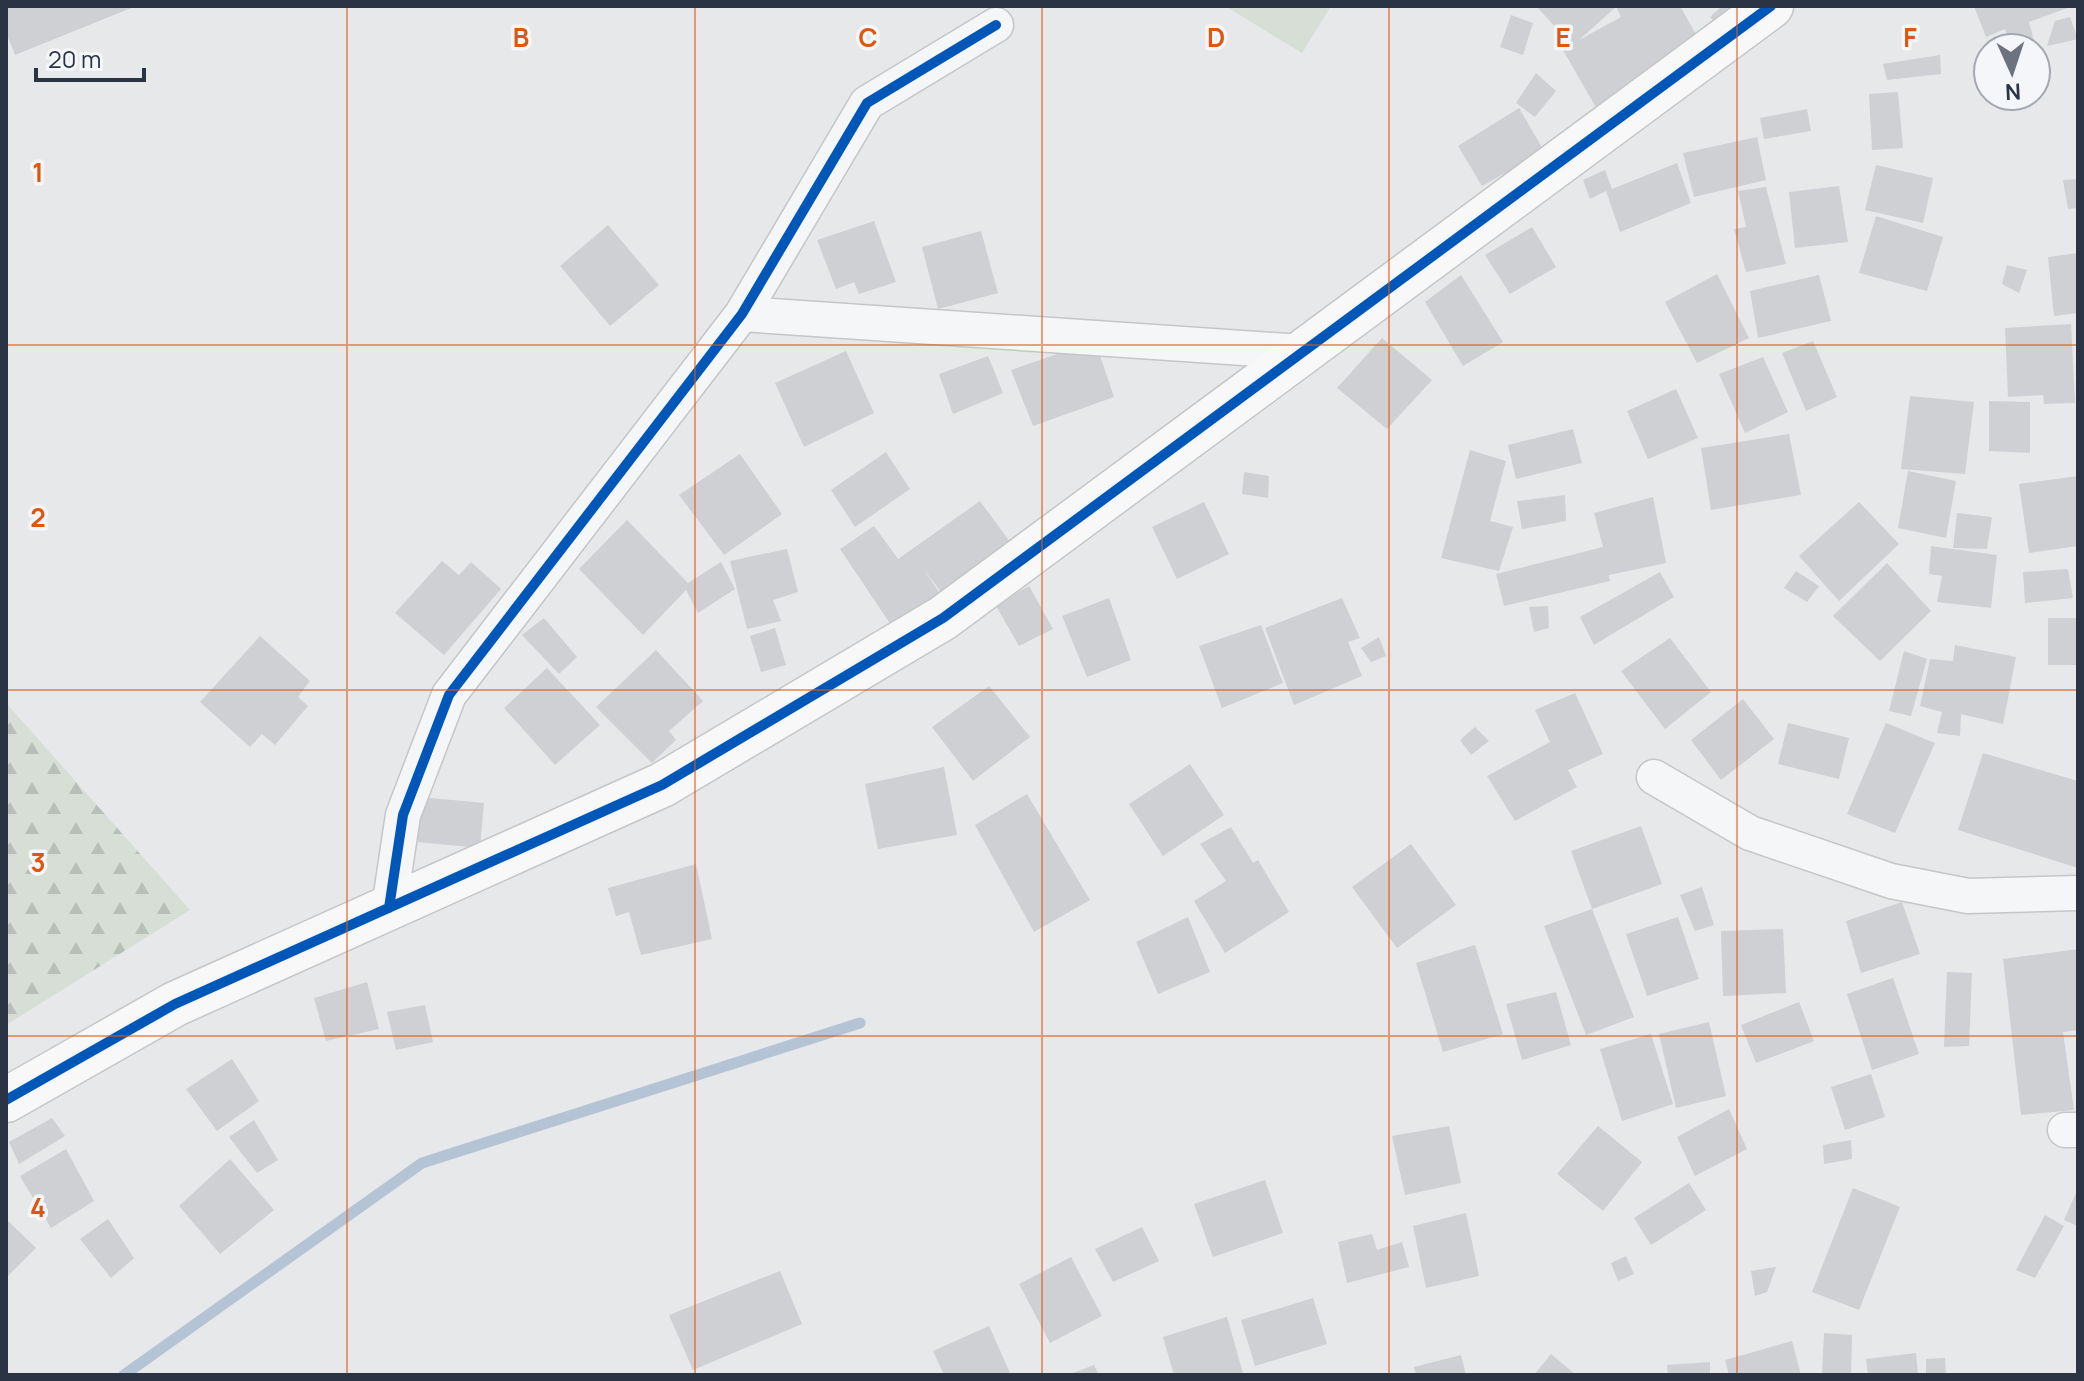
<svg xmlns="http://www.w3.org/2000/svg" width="2084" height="1381" font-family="Manrope,sans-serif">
<defs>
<pattern id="forest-firs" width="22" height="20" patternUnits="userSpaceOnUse" patternTransform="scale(2)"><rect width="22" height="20" fill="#d6ded6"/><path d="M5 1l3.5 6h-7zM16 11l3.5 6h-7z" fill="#b8bfb9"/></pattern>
</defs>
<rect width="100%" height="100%" fill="#e6e8ea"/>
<path fill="url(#forest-firs)" d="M6 703 190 910 6 1025Z"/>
<path fill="#d6ded6" d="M1225 6H1331L1302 53Z"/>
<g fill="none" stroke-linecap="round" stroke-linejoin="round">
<path stroke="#b4c4d5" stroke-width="11" d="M124 1375 422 1163 860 1023"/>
</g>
<path fill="#ced0d3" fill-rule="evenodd" d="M6 6H136L15 55 6 33Z
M1536 6H1680L1702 45 1598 111 1563 50 1572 45ZM1616 7 1621 17 1579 40Z
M1722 6H1760L1724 35 1710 17Z
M1974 6H2073L2029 22 2034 41 2012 48 2005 29 1986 37Z
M1511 15 1533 23 1523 55 1500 47Z
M2070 17 2078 39 2047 46 2055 21Z
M1940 55 1941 74 1887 80 1883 64Z
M1536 73 1556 91 1535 117 1516 103Z
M1898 92 1903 148 1872 150 1869 94Z
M1519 108 1544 151 1482 186 1458 146Z
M1807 109 1811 131 1764 139 1760 118Z
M1757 137 1766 180 1694 197 1683 153Z
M1677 163 1691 203 1620 232 1606 191 1590 199 1583 180 1605 170 1612 189Z
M1876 165 1933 178 1923 223 1865 210Z
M2078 179V208L2068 209 2063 180Z
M1839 186 1848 242 1795 248 1789 192Z
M1766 187 1786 264 1746 272 1734 229 1746 227 1738 191Z
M1876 216 1943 237 1927 291 1859 273Z
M874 221 896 282 859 294 854 282 836 289 817 240Z
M608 225 659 285 610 326 560 266Z
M1532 227 1556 267 1510 294 1485 255Z
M981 231 998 293 938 309 922 247Z
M2078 253V313L2054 316 2048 257Z
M2007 265 2027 270 2019 293 2002 284Z
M1717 274 1749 338 1697 363 1665 302Z
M1461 275 1503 342 1463 366 1425 302Z
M1819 275 1831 321 1758 338 1750 291Z
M2071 324 2075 403 2044 404 2043 395 2008 397 2005 328Z
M1382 338 1432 380 1387 429 1337 388Z
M1095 341 1114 397 1033 426 1011 370Z
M1813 341 1837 397 1806 411 1782 353Z
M846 351 874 413 804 447 775 383Z
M988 356 1003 393 953 414 939 374Z
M1763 357 1788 412 1745 433 1719 374Z
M1676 389 1698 438 1648 459 1627 411Z
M1910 396 1974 402 1965 474 1901 469Z
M1989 401 2030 402V453L1989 451Z
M1573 429 1582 463 1516 479 1508 445Z
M1789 434 1801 495 1711 510 1701 448Z
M1470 450 1506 461 1490 521 1513 527 1499 571 1441 558Z
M886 452 910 489 855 527 831 490Z
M740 454 782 514 724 555 679 495Z
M1908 471 1956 481 1946 538 1898 528Z
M1244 472 1269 476 1268 498 1242 494Z
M2078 476V546L2029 553 2019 484Z
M1565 495 1566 521 1522 529 1517 501Z
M1653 497 1666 563 1609 575 1610 581 1504 606 1496 574 1603 547 1594 513Z
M980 501 1018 553 947 600 923 568 944 600 895 631 840 549 874 526 898 559Z
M1204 502 1229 554 1177 579 1152 527Z
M1859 502 1899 544 1839 601 1799 556Z
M1957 513 1992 517 1987 549 1953 548Z
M627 520 688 583 721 562 735 589 698 613 686 590 643 635 579 569Z
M1931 546 1997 555 1991 608 1937 602 1942 576 1929 574Z
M787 549 798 592 773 600 781 621 747 629 730 561Z
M442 561 459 575 471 562 501 589 444 655 395 613Z
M1887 563 1931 611 1880 661 1833 616Z
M2068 569 2073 598 2025 603 2023 572Z
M1796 571 1819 586 1807 602 1784 588Z
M1660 572 1674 597 1594 645 1580 617Z
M1029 586 1053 629 1019 646 995 604Z
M1109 598 1131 660 1087 677 1062 616Z
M1342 598 1360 638 1348 642 1362 676 1294 705 1265 628Z
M1548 606 1549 628 1534 632 1529 607Z
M544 618 577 657 559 674 522 635Z
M2048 618H2078V665H2048Z
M1261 625 1283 683 1222 708 1199 646Z
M775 628 786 665 761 672 750 636Z
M260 636 310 681 298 697 308 706 275 745 262 734 250 747 200 702Z
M1379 637 1386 656 1371 662 1361 648Z
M1670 638 1711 692 1665 729 1621 671Z
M1955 645 2016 657 2003 724 1961 714 1960 736 1937 733 1942 712 1920 706 1930 659 1953 661Z
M656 650 703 701 669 731 676 740 652 763 596 707Z
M1904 651 1927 659 1911 716 1889 711Z
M547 668 600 725 555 765 504 708Z
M989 686 1030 737 973 781 932 727Z
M1575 693 1603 754 1568 770 1577 787 1515 821 1487 776 1550 742 1535 710Z
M1743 699 1774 739 1721 780 1691 740Z
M1788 723 1849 738 1839 779 1778 764Z
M1886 723 1935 743 1895 833 1847 814Z
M1475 727 1489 741 1471 755 1460 740Z
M1983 753 2078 781V868L1958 830Z
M1190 764 1224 815 1163 856 1129 804Z
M944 767 957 835 878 849 865 784Z
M1027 794 1090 900 1034 932 975 825Z
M420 797 484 803 480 848 417 842Z
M1641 826 1662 884 1592 909 1571 851Z
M1231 827 1253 863 1258 860 1289 912 1225 953 1194 901 1226 881 1200 844Z
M1411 844 1456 905 1397 948 1352 887Z
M696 864 712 939 641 955 629 912 616 916 608 888Z
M1702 887 1714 925 1695 931 1680 895Z
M1902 902 1920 954 1861 973 1846 921Z
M1592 909 1634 1017 1586 1035 1544 926Z
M1188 917 1210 972 1158 994 1136 942Z
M1678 917 1699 979 1647 996 1626 934Z
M1783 929 1786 993 1723 996 1721 931Z
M1475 945 1503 1034 1443 1052 1416 963Z
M2078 949V1030L2063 1032 2074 1110 2021 1115 2003 959Z
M1947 972 1972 973 1969 1046 1944 1047Z
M1893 978 1919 1054 1872 1070 1847 994Z
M367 982 379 1029 326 1041 314 998Z
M1556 992 1571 1045 1522 1060 1506 1004Z
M1799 1002 1814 1041 1756 1063 1741 1025Z
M425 1005 433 1042 396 1050 387 1012Z
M1709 1022 1726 1096 1676 1108 1659 1034Z
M1651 1034 1673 1104 1622 1121 1600 1049Z
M232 1059 259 1101 217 1131 186 1089Z
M1871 1074 1885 1117 1845 1130 1831 1087Z
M1729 1109 1747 1149 1695 1176 1677 1137Z
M52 1118 65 1136 19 1164 9 1142Z
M254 1120 278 1160 257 1173 229 1137Z
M1449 1126 1461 1183 1405 1195 1392 1136Z
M1598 1126 1642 1162 1603 1211 1557 1174Z
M1851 1140 1852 1159 1824 1164 1823 1145Z
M66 1149 94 1201 51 1228 20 1176Z
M230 1159 274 1210 220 1254 179 1206Z
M1265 1180 1283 1233 1213 1257 1194 1204Z
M1689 1183 1706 1210 1651 1245 1634 1218Z
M1853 1188 1900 1207 1859 1310 1812 1292Z
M2078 1188V1226L2064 1220Z
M1466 1213 1479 1276 1426 1288 1413 1226Z
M2045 1215 2064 1226 2035 1278 2016 1270Z
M6 1219 36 1248 6 1278Z
M108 1219 134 1258 111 1278 80 1239Z
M1142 1227 1159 1261 1113 1282 1095 1249Z
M1372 1234 1377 1250 1402 1242 1409 1267 1347 1283 1338 1242Z
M1626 1256 1634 1274 1618 1281 1611 1263Z
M1071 1257 1102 1316 1050 1343 1019 1284Z
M1776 1267 1767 1292 1755 1296 1751 1271Z
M780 1271 802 1324 693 1370 669 1315Z
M1313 1298 1327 1344 1255 1366 1241 1320Z
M1227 1317 1243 1373 1174 1375 1163 1337Z
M989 1326 1011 1375H944L933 1351Z
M1824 1333 1852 1335 1851 1375 1822 1374Z
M1792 1341 1801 1375H1729L1725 1360Z
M1916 1353 1918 1375H1868L1866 1359Z
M1551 1354 1576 1375H1534Z
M1461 1355 1466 1375H1416L1414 1367Z
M1945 1358 1946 1375H1926V1359Z
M1710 1362V1375H1668L1667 1365Z
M1094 1365 1099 1375H1074L1073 1373Z"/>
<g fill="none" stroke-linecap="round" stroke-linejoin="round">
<defs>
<path id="street" d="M742 314 1302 352
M1654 777 1750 833 1891 881 1968 896 2078 893
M389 908 403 815 449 695 742 314 867 103 996 25
M2065 1130H2078"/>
<path id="secondary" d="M6 1100 175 1004 662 785 943 618 1771 6"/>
</defs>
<use href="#street" stroke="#c4c6c8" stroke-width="37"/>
<use href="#secondary" stroke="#c4c6c8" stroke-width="47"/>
<use href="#street" stroke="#f5f6f7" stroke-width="34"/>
<use href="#secondary" stroke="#f8f8f8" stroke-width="44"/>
<defs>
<path id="cycleway" d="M389 908 403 815 449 695 742 314 867 103 996 25
M6 1100 175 1004 662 785 943 618 1771 6"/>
</defs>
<use href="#cycleway" stroke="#f4f6f9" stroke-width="15"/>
<use href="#cycleway" stroke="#0057b8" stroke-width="10"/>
</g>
<path fill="none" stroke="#df570f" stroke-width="2" stroke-opacity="0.55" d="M347 6V1375M695 6V1375M1042 6V1375M1389 6V1375M1737 6V1375M6 345H2078M6 690H2078M6 1036H2078"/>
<g font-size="26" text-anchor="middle" font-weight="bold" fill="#df570f" stroke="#f4f6f9" stroke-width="7" stroke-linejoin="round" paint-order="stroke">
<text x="521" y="47">B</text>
<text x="868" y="47">C</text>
<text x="1216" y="47">D</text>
<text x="1563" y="47">E</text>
<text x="1910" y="47">F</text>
<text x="38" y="182">1</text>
<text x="38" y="527">2</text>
<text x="38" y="872">3</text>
<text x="38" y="1217">4</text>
</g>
<rect width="2084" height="1381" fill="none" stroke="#2b3445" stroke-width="16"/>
<g transform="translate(2012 72) rotate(177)"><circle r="38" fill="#f4f6f9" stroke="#a4a8b1" stroke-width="2"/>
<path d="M0-6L14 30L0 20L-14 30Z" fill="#6c737f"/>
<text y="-12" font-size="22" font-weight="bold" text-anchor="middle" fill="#2b3445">N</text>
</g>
<path d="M36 68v12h108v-12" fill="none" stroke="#2b3445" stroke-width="4"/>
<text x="48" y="68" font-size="24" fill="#2b3445" stroke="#f4f6f9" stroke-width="6" paint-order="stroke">20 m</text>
</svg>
